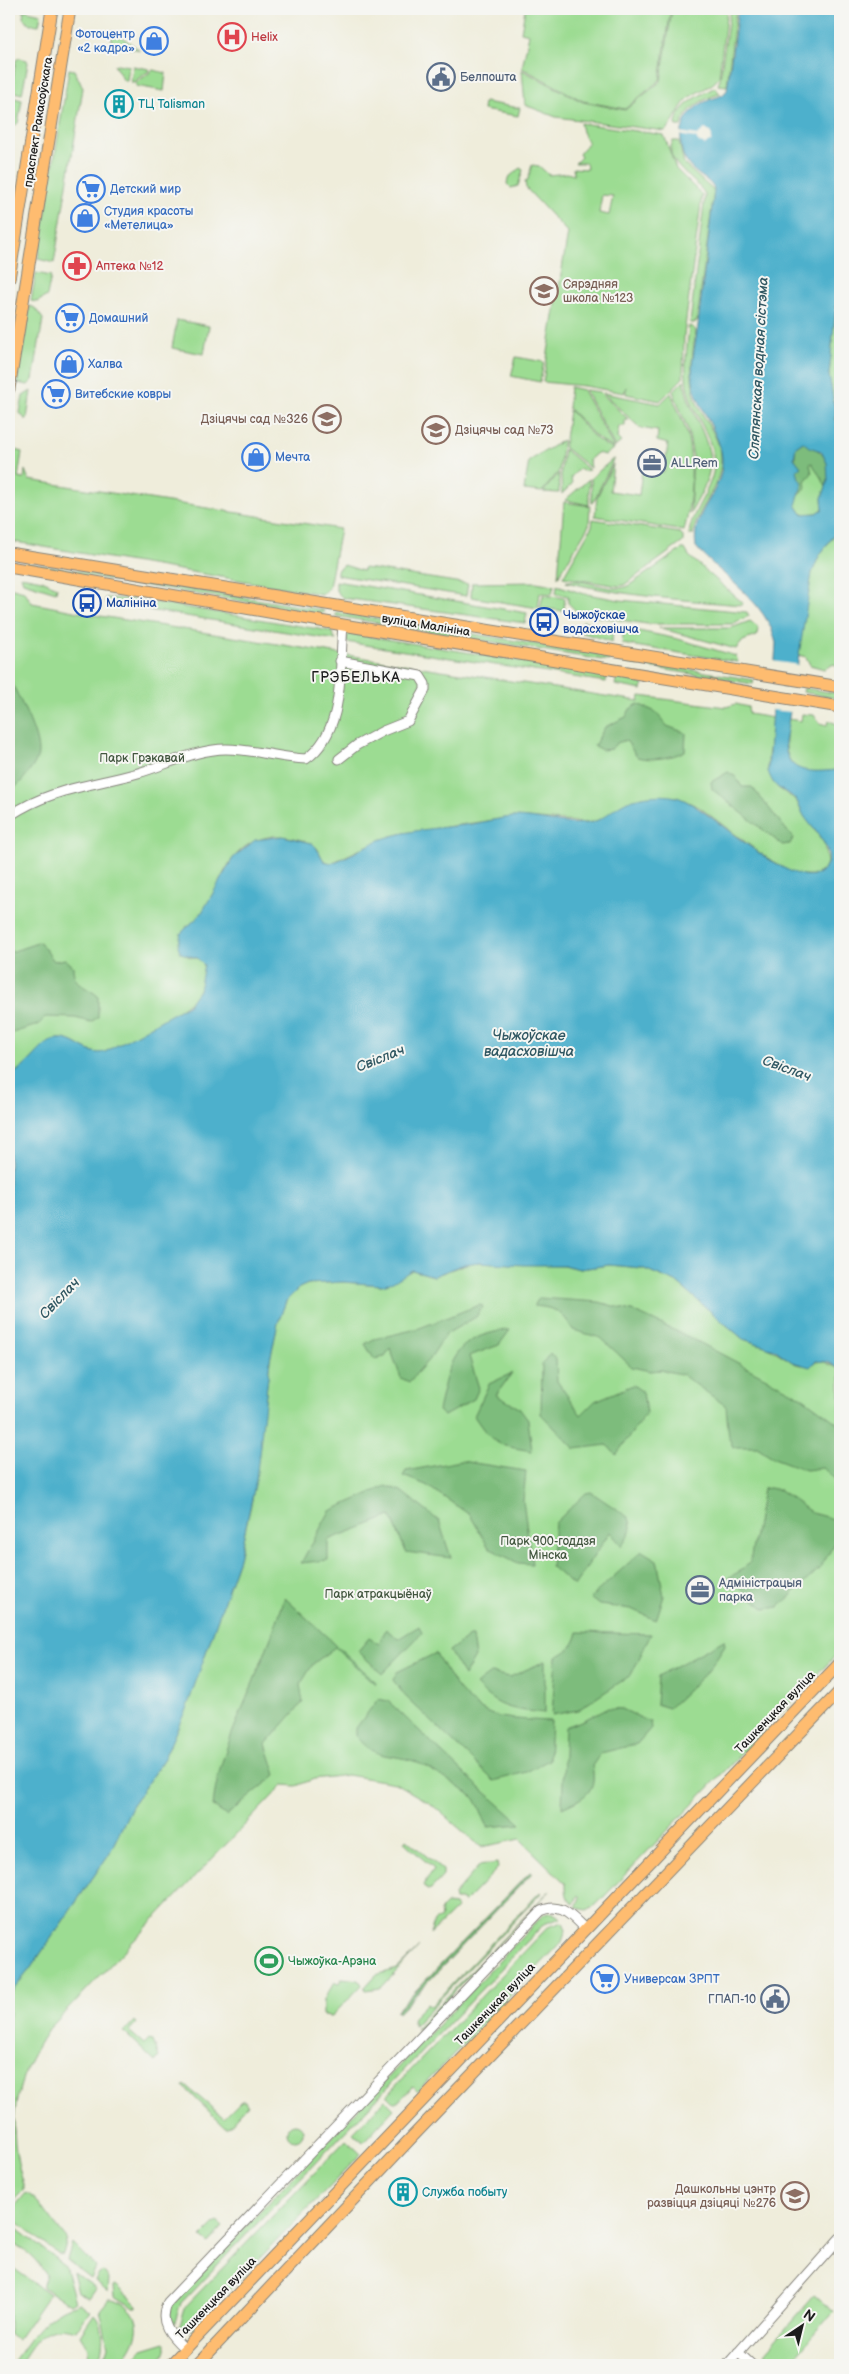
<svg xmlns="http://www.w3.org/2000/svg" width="849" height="2374" font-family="'Balsamiq Sans',sans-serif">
<rect width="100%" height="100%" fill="#f6f6f2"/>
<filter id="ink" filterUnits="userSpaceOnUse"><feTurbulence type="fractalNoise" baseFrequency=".02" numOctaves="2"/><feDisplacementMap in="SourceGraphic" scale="10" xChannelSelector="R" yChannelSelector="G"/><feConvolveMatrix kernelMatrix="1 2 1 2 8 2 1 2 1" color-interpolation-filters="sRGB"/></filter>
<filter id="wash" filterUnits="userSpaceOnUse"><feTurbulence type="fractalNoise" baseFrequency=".0096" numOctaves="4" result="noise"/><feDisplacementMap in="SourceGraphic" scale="20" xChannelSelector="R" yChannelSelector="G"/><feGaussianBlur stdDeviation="1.12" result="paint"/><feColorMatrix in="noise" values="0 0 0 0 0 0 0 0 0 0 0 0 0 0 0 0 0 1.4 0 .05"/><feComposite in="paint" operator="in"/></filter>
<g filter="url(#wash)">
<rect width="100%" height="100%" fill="#efeddb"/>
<path fill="#9cdc92" stroke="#5c7c57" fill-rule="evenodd" d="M525 9H671L660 80 625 109 583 101 522 68 529 34 521 32Z
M672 9H727L719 77C712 88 698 90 689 98 678 107 675 123 665 131L556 117 525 105 522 70 583 102 625 110 661 81Z
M730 9H736L727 86 718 85 720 79Z
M24 10 41 14 39 25 30 24 23 18Z
M112 30 140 50 111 44Z
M19 58 27 60 28 63 22 94 11 91 16 60Z
M117 64 129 66 127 81H124L114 65Z
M133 66 149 69 150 70 134 82H131Z
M69 69 74 70 83 88 54 263 38 259Z
M153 70 166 73 164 91 136 86V83Z
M715 87 720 94C702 99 687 108 681 126H676C676 105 700 96 715 87Z
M11 97 22 100 18 123 16 125 9 124V102Z
M484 102 520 108 518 116 483 110Z
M580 123 664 135 676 169 702 195 684 335 683 378 660 401 626 394V387L624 393 584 386 543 382 568 233 526 188 525 181 527 182 532 165 539 166 549 175 567 173 574 175 573 168 587 169 586 163H575L581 157 579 154 588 143 582 132ZM602 195 613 196 609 215 599 213Z
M673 141H679L684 164 714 191 697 321 694 323H690L705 195C701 181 661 164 673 141Z
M520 168 523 170 518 186 511 188 507 184 508 178Z
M840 266V423L834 419 836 415 829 375Z
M36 273 51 276 47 296 37 302 31 301Z
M30 306 35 308 43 319 33 380 28 385 17 383Z
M177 320 209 326 204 354 172 348Z
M689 326 693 327 696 331C692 354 689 377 696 400 703 420 722 439 721 460 721 489 696 508 693 535H689C691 509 714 489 714 463 713 437 694 416 688 391 683 370 687 348 689 326Z
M516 357 544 362 540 382 511 376Z
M684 380C687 411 716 443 709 472 706 487 697 501 690 514L693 457 688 430 673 391Z
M570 387 583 390 614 448C595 441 583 421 568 408Z
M585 390 600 392 629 420H625V426H619L617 438 621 442 615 447Z
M31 391 27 419H25L20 413 23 396Z
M603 393 660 404 671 393C676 406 683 420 687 434 694 463 692 501 684 531L595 516 597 497 613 464 610 491 639 495 642 470 664 472 668 444 657 441 658 431 640 428Z
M569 410C583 423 594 442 613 449L605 455 597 453 589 460 590 468 564 447Z
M563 440 559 471 542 492 524 490 529 461Z
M799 443 828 481 822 498 823 509 817 513 802 514 796 505 797 498 801 493Z
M564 449 589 470 583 471 579 469 571 477 572 484 562 494 561 471Z
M17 450 22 452 18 478 24 479 25 470 29 480 340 529 329 587 326 591 321 594 9 541V477L14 452Z
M614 458 593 503H592L591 478Z
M559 473V493L543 492Z
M589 479V505L565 500Z
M564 502 590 506 589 525 558 577Z
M593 519 680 533 683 537V542L624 585 618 586 563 577 592 526Z
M840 527V668L834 664 824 669 810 665 806 657 798 655 812 572 819 556Z
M682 549H685L689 556 743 603 742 605C682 600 624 596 566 582 585 576 608 594 628 586Z
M24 562 323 610 324 611 322 614 23 566Z
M344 565 363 571V568L373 569 468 584 466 596 337 575V570Z
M21 576 42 580 57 587 56 592 23 582Z
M336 581 527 613 525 623 343 598 336 591Z
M536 582 554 585 552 594 540 593 538 608 471 597 472 583Z
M557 585 581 593 620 600 747 612 749 616 732 624H647L579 614 568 603V596L556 594Z
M9 587 24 591 32 603 94 615 605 696 639 701 640 696 726 707 736 704 748 707 749 714 773 718 768 757V771L778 788 796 800 805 817 824 843 827 863 823 870 815 875H798L788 871 760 853 699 807 677 797 663 796 626 802 602 819 587 823 514 817 404 833 380 840 331 863 324 861C321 857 320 852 317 848 311 840 282 835 273 836 214 845 225 904 186 927L187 956 200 959 204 965V972L199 990 192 1000 175 1013 105 1052C87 1057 76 1037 58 1039 45 1040 28 1069 9 1075Z
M543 595 565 598 564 611 540 608Z
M105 598 135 599 331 631 336 640 105 603Z
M336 612 610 656 609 661 336 616Z
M583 621 613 627 612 642 580 632Z
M750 621 759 628 758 635 743 641 736 649 659 628H731Z
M624 628 678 639 736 656 738 662 622 644Z
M348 633 607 675 606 682 346 642Z
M620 658 754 680 753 684 619 662Z
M617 676 643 684 642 690 615 685Z
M804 688 840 694V699L803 692Z
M802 714 814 715 819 723 827 725 829 721 840 725V770C832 770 824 772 816 772 782 773 784 744 788 719L801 721Z
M472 1262 563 1265 580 1269 610 1265 642 1268 676 1282 743 1339 768 1347 796 1364 801 1365 822 1361 840 1369V1651L596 1905 587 1910 576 1908 580 1897 578 1895 574 1904C566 1900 566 1892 566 1884L520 1839 481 1847 431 1804 395 1783 347 1775 314 1779 296 1786 283 1785 48 2030C14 2081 5 2126 24 2185V2190L9 2205V1995L30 1969 109 1854 132 1806 164 1758 187 1706 239 1558 252 1500 270 1360 278 1323 286 1301 299 1288 308 1284 343 1282 382 1285 412 1270 434 1276Z
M406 1839 443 1870V1876L431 1889 427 1890 423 1885 434 1869 404 1842Z
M497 1863 498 1868 464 1903 463 1900H455L454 1895 479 1866Z
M550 1890 420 2028 416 2029Z
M540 1892 541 1893 414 2026 412 2018 427 2003 431 2006Z
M446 1904 455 1905 457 1908 430 1934 434 1921 441 1918 440 1910Z
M548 1913H553L561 1918 544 1924 181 2303 174 2325 170 2321 169 2314 173 2303 543 1915Z
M563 1922 566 1930 562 1942 418 2091 413 2086 398 2102H394L387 2095 548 1927Z
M419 1947 381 1988 365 1990 364 1988 376 1975 397 1969Z
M342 1978 359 1980 362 1985 332 2016 323 2015V2000L335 1982 339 1983Z
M134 2021 136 2023 129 2031 144 2044 149 2039 153 2041 159 2057 155 2062 124 2032Z
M185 2085 224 2118 241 2101H245L248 2105 228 2127H225L184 2087Z
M385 2100 394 2109 363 2142 353 2133Z
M287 2132a8 8 0 1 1 16 0a8 8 0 1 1-16 0Z
M346 2140 361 2154 192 2328 187 2330 179 2328 186 2306Z
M26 2193C38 2197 56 2228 67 2239L63 2254 59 2255 11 2217V2211Z
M217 2222 223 2227 208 2243 202 2237Z
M9 2223 65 2266 75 2301 70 2304 42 2287 46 2275C38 2261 25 2247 9 2243Z
M72 2243 96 2267 91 2279 67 2260Z
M9 2265 49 2294 17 2340 9 2334Z
M73 2272 96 2288 89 2298 78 2292Z
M103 2272 109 2279 108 2291 95 2281 99 2274Z
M116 2285 137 2305V2307H133L115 2296 114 2286Z
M815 2295 834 2311 788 2365H778L764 2353Z
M109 2299C116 2299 122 2302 127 2306 148 2324 133 2350 118 2365H102L108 2346 100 2310Z
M80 2303 90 2311 76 2331C43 2321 35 2342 19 2365H11C26 2344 39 2322 61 2310 67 2306 74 2306 80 2303Z
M94 2314C107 2325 103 2352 97 2365H89L88 2348 80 2335Z
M165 2342C169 2353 162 2358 155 2365H130L142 2349Z"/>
<path fill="#7dbc7c" stroke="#4c6c4c" d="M803 442C823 449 835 465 826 486L812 463 810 464 812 473 805 481 806 488 801 492C797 485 793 455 796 447Z
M9 676C16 694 46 744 36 761 31 771 22 781 14 789L9 786Z
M638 704 656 712 667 726 686 733 685 751C673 758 650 761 637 757L626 740 617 743 611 749 602 750 594 746 605 727 626 717 630 709Z
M728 772 736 777 742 787H752L793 838 790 844 782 845 712 789 711 782Z
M40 942 54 961 65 959 73 966C73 986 85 985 98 996V1017L91 1022 75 1018 46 1017 38 1025 9 1034V948L11 952Z
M539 1298 599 1302 635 1312 693 1339 802 1397 840 1425V1484L823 1468 806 1470 774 1458 757 1447H733L729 1438 726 1406 681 1374 661 1370 650 1371 632 1367 601 1338 573 1330C562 1311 555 1308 534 1306Z
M479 1305 483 1306 476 1317 446 1334 431 1357 409 1382 401 1378 390 1348 385 1357 374 1359 365 1344 374 1339 417 1329Z
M506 1330H510L499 1345 469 1356 479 1388 474 1399 444 1416 438 1411C449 1363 451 1338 506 1330Z
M550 1353 556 1359 557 1381 581 1415 595 1401 633 1385 643 1392 646 1413 616 1455 607 1445 575 1449 541 1414 542 1364Z
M512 1373 496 1395 519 1408 528 1420 532 1451C497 1445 494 1446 474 1416L489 1384Z
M461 1461 526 1471 523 1501 532 1564 518 1563 489 1548 470 1515 426 1485 403 1476 406 1471Z
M386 1486 401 1491 439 1521 451 1558 406 1552 391 1516 328 1540V1560L301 1563 330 1511Z
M769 1488 780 1490 812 1513 840 1521V1534L821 1567 779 1607 765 1609 728 1578 742 1570 750 1562 763 1489Z
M591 1492 628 1517C635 1528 628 1536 622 1546L610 1532 574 1586 551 1566 555 1523 586 1493Z
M642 1551 657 1560 664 1596 656 1620 631 1609 599 1605 590 1598Z
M285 1598 376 1682 375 1684 335 1647 313 1664 300 1685 303 1702 266 1744 276 1775 226 1816 213 1806C218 1758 239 1719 256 1675 267 1649 276 1624 285 1598Z
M419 1626 422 1633 382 1674 358 1651 369 1638 379 1644 386 1629 398 1639Z
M578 1632 651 1634 631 1675 578 1710 552 1715 556 1657C568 1651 575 1646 578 1632Z
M469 1636H472L475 1657 464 1676 449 1651Z
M724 1640 725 1645 708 1671 669 1708 656 1704 658 1676Z
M436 1653C449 1678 470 1711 500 1717 517 1720 534 1720 551 1721L549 1760 526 1772 494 1781 405 1696 393 1680 397 1672Z
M545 1661V1713C514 1710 498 1709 476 1685L491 1673 510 1677Z
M378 1699 388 1701 467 1776 521 1824 488 1827C483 1818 481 1808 475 1799 473 1795 421 1763 414 1761 388 1753 376 1760 356 1737V1728Z
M607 1708 622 1709 650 1722 651 1728 637 1744 601 1753 592 1766C598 1793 583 1798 562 1808L565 1727 584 1720Z
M530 1872 532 1873 398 2013 396 2011Z"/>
<path fill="#4db0cc" stroke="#346674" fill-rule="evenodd" d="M738 9H840V266L829 375 836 415 834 419 840 423V527L819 556 812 573 785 743C786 778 817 771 840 770V1369L828 1362 816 1361 810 1367 792 1362 774 1349 743 1339 676 1282 642 1268 609 1265 580 1269 563 1265H523L480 1262 464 1264 434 1276 412 1270 393 1282 382 1285 343 1282 308 1284 299 1288 286 1301 278 1323 270 1360 256 1480 239 1558 187 1707 164 1758 132 1806 109 1854 30 1969 9 1995V1075C30 1069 40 1041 58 1039 76 1037 87 1057 105 1052L188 1005 199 990 204 965 197 958 181 953 178 946 181 933 201 914 233 858 255 840 283 836 312 843 316 847 324 861 331 863C349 857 365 846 382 839 411 829 442 828 472 824 485 822 499 818 513 817 538 817 563 826 588 823 602 821 609 812 620 805 634 796 660 793 676 797 707 803 797 902 824 869 838 851 813 830 804 816 801 811 800 804 796 800 784 787 775 793 768 771L776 643C766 600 724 579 696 547 690 510 724 494 722 459 721 434 697 408 693 381 690 362 696 344 698 325 703 281 709 235 714 190 711 176 684 175 681 145 679 127 689 108 707 101 714 97 722 98 727 90ZM803 442 809 447 821 451 827 463 828 481 822 498 823 509 817 513 802 514 796 505 803 482 799 479 797 470 801 467 794 458 796 447Z"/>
<path fill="#efeddb" d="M705 129 710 132 712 136 711 141 705 145 698 142 696 138 679 135V132L697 135Z
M772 661 799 665 791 712 771 710Z"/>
</g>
<g filter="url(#ink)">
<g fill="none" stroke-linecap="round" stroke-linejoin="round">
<defs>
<path id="minor" d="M339 759 357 745 383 731 408 721 425 690V684L420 676 340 661
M9 816C51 788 91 786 138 773 166 765 197 749 226 749 253 749 279 758 306 759 346 731 339 668 343 625
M185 2349C171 2336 157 2322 168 2302L541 1911C561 1901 572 1917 586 1930
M738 2352 752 2365
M727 2365 840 2238"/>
<path id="major" d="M9 279 52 9
M9 389 70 9
M9 553 840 687
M9 567 349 626 840 707
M170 2365 840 1663
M197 2365 413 2136 840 1691"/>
</defs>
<use href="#minor" stroke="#86847c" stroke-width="11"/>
<use href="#major" stroke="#86847c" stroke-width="13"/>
<use href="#minor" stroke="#fff" stroke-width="9"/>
<use href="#major" stroke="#febc70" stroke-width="11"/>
</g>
</g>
<defs>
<symbol id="hospital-ring" viewBox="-11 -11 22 22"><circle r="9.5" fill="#f6f6f2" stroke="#e0444e" stroke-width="1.5"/><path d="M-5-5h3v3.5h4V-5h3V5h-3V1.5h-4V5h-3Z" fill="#e0444e"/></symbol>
<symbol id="shop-ring" viewBox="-11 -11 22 22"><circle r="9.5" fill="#f6f6f2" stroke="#3f7fe0" stroke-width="1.5"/><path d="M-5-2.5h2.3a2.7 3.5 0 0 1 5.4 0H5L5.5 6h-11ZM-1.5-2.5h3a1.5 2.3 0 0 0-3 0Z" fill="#3f7fe0"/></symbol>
<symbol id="civic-ring" viewBox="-11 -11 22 22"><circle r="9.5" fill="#f6f6f2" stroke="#5c6f8a" stroke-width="1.5"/><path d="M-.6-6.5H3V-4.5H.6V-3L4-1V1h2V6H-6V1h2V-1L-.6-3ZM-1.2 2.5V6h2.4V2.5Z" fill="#5c6f8a"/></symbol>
<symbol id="building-ring" viewBox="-11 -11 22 22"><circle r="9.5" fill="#f6f6f2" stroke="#0f9aa8" stroke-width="1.5"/><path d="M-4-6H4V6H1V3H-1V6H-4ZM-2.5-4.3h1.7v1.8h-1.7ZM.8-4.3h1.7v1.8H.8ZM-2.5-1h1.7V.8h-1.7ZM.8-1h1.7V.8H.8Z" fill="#0f9aa8"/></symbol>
<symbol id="supermarket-ring" viewBox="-11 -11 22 22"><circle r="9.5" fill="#f6f6f2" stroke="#3f7fe0" stroke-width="1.5"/><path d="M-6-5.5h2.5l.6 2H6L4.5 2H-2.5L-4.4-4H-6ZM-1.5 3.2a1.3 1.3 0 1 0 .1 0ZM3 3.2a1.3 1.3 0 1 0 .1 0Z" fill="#3f7fe0"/></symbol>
<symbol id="pharmacy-ring" viewBox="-11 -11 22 22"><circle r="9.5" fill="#f6f6f2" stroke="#e0444e" stroke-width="1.5"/><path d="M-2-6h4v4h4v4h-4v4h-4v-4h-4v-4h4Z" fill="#e0444e"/></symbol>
<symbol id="school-ring" viewBox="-11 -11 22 22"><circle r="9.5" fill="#f6f6f2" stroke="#8d6e63" stroke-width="1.5"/><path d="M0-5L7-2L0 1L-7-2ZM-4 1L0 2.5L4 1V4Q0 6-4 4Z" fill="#8d6e63"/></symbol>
<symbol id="office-ring" viewBox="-11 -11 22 22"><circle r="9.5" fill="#f6f6f2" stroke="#5c6f8a" stroke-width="1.5"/><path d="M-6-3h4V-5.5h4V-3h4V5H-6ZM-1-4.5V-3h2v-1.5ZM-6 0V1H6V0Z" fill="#5c6f8a"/></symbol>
<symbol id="bus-ring" viewBox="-11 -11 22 22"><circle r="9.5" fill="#f6f6f2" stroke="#1a4fb4" stroke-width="1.5"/><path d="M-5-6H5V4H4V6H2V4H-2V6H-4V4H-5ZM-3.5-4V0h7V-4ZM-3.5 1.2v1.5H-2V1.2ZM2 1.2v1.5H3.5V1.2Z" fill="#1a4fb4"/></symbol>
<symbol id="stadium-ring" viewBox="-11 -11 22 22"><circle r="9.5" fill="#f6f6f2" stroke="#2e9e5b" stroke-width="1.5"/><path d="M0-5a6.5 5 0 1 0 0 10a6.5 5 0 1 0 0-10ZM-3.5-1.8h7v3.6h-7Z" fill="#2e9e5b"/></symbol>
</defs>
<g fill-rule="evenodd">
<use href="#hospital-ring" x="216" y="21" width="32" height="32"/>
<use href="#shop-ring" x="138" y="25" width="32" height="32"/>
<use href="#civic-ring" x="425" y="61" width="32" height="32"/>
<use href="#building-ring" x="103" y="88" width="32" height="32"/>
<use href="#supermarket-ring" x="75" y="173" width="32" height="32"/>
<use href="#shop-ring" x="69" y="202" width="32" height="32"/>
<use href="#pharmacy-ring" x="61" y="250" width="32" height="32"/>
<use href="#school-ring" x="528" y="275" width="32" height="32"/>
<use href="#supermarket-ring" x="54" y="302" width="32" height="32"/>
<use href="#shop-ring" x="53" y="348" width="32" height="32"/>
<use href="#supermarket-ring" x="40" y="378" width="32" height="32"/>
<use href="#school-ring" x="311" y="403" width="32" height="32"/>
<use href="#school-ring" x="420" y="414" width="32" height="32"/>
<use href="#shop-ring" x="240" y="441" width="32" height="32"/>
<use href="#office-ring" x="636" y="447" width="32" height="32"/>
<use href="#bus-ring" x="71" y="587" width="32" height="32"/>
<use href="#bus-ring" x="528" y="606" width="32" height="32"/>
<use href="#office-ring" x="684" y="1574" width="32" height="32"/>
<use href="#stadium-ring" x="253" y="1945" width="32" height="32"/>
<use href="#supermarket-ring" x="589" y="1963" width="32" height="32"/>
<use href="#civic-ring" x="759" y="1983" width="32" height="32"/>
<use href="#building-ring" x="387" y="2176" width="32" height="32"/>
<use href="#school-ring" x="779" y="2180" width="32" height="32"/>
</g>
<g text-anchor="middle" stroke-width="4" stroke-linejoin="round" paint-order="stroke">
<g font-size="12" fill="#366cbe" stroke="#f6f6f2" text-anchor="start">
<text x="135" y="38" text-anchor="end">Фотоцентр<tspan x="135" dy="14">«2 кадра»</tspan></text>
<text x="110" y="193">Детский мир</text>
<text x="104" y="215">Студия красоты<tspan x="104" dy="14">«Метелица»</tspan></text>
<text x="89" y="322">Домашний</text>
<text x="88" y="368">Халва</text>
<text x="75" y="398">Витебские ковры</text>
<text x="275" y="461">Мечта</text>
<text x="624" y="1983">Универсам ЗРПТ</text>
</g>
<g font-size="12" fill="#be3a42" stroke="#f6f6f2" text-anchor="start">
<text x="251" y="41">Helix</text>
<text x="96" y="270">Аптека №12</text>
</g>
<g font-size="12" fill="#4e5e75" stroke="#f6f6f2" text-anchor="start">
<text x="460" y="81">Белпошта</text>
<text x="671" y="467">ALLRem</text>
<text x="719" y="1587">Адміністрацыя<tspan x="719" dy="14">парка</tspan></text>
<text x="756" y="2003" text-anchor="end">ГПАП-10</text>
</g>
<g font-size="12" fill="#0d838f" stroke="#f6f6f2" text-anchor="start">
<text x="138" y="108">ТЦ Talisman</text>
<text x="422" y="2196">Служба побыту</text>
</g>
<g font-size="12" fill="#1c1c1c" stroke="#f6f6f2">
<text transform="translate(38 122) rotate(-81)" y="4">праспект Ракасоўскага</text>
<text transform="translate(426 625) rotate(9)" y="4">вуліца Малініна</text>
<text transform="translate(775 1712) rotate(-46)" y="4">Ташкенцкая вуліца</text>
<text transform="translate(495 2004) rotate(-46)" y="4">Ташкенцкая вуліца</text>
<text transform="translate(216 2298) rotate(-46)" y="4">Ташкенцкая вуліца</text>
</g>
<g font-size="12" fill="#785e54" stroke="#f6f6f2" text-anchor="start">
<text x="563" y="288">Сярэдняя<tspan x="563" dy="14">школа №123</tspan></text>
<text x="308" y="423" text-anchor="end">Дзіцячы сад №326</text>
<text x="455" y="434">Дзіцячы сад №73</text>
<text x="776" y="2193" text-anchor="end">Дашкольны цэнтр<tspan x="776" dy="14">развіцця дзіцяці №276</tspan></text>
</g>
<g font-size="12" fill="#164399" stroke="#f6f6f2" text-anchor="start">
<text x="106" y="607">Малініна</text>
<text x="563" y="619">Чыжоўскае<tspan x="563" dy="14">водасховішча</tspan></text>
</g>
<g font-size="12" fill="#42563f" stroke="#f6f6f2">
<text x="142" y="762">Парк Грэкавай</text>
<text x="548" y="1545">Парк 900-годдзя<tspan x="548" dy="14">Мінска</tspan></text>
<text x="378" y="1598">Парк атракцыёнаў</text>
</g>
<g font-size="12" fill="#27864d" stroke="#f6f6f2" text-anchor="start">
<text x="288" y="1965">Чыжоўка-Арэна</text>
</g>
<g font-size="14" font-style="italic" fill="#305762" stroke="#f6f6f2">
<text transform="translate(758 368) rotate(-87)" y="5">Сляпянская водная сістэма</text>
<text x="529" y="1040">Чыжоўскае<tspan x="529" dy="16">вадасховішча</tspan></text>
<text transform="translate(380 1058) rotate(-22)" y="5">Свіслач</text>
<text transform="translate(787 1068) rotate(20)" y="5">Свіслач</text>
<text transform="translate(59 1298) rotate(-46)" y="5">Свіслач</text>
</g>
<g font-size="14" letter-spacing="1" fill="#1c1c1c" stroke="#f6f6f2">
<text x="356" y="682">ГРЭБЕЛЬКА</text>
</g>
</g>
<rect width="849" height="2374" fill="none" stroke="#f6f6f2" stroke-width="30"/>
<g transform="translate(802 2326) rotate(35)" stroke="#f6f6f2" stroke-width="4" paint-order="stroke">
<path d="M0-4L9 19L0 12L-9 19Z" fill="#1c1c1c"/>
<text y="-8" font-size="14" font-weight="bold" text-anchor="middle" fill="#1c1c1c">N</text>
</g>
</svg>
